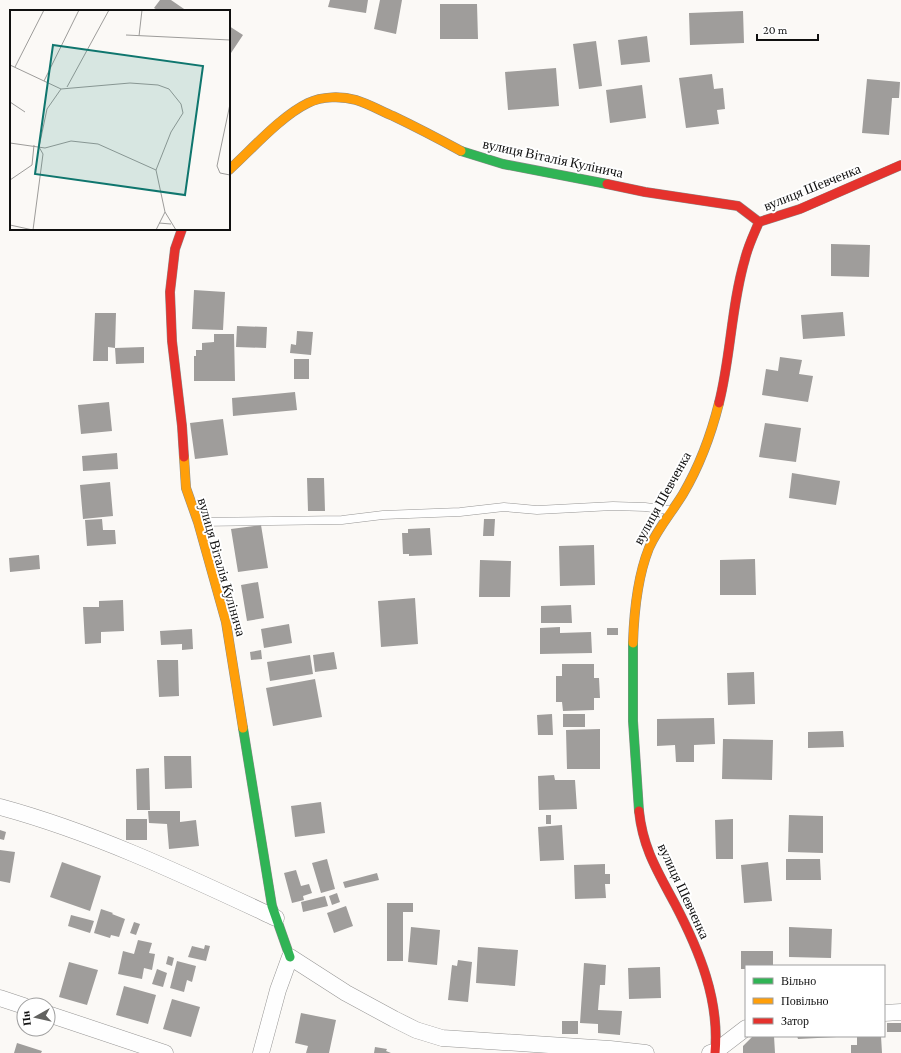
<svg xmlns="http://www.w3.org/2000/svg" width="901" height="1053" font-family="'Crimson Pro',serif">
<rect width="100%" height="100%" fill="#fbf9f6"/>
<path fill="#9f9d9b" d="M160 0H171L187 11H159L154 8Z
M330 0H368L366 13 328 7Z
M380 0H402L396 34 374 29Z
M440 4H477L478 39H440Z
M743 11 744 43 690 45 689 13Z
M229 26 243 35 229 56Z
M647 36 650 62 621 65 618 40Z
M596 41 602 86 579 89 573 44Z
M556 68 559 106 508 110 505 72Z
M712 74 714 89 723 88 725 109 717 110 719 124 686 128 679 78Z
M867 79 900 82 899 98H892L889 135 862 133Z
M642 85 646 118 610 123 606 90Z
M831 244 870 245 869 277 831 276Z
M194 290 225 292 223 330 192 329Z
M843 312 845 336 803 339 801 315Z
M95 313H116L115 348 108 347V361H93Z
M237 326 267 327 266 348 236 347Z
M297 331 313 332 311 355 290 353 291 344 296 345Z
M214 334H234L235 381H194V356H196V350H202V343L214 342Z
M144 347V363L116 364 115 348Z
M780 357 802 360 799 374 813 376 808 402 762 395 766 369 778 371Z
M294 359H309V379H294Z
M295 392 297 410 233 416 232 398Z
M109 402 112 431 81 434 78 405Z
M223 419 228 455 195 459 190 423Z
M765 423 801 428 796 462 759 457Z
M117 453 118 469 83 471 82 456Z
M792 473 840 481 836 505 789 498Z
M307 478H324L325 511H308Z
M110 482 113 516 83 519 80 485Z
M102 519 103 530H115L116 544 87 546 85 520Z
M484 519H495L494 536H483Z
M261 525 268 568 238 572 231 529Z
M430 528 432 555 409 556V554H403L402 533H408V529Z
M594 545 595 585 560 586 559 546Z
M39 555 40 569 10 572 9 558Z
M755 559 756 595H720V560Z
M480 560 511 561 510 597H479Z
M258 582 264 618 247 621 241 585Z
M415 598 418 644 381 647 378 601Z
M123 600 124 631 101 632V643L85 644 83 607H99V601Z
M571 605 572 623H541V606Z
M289 624 292 643 264 648 261 629Z
M560 627V633L591 632 592 653 540 654V628Z
M607 628H618V635H607Z
M192 629 193 649 182 650V644L161 645 160 631Z
M261 650 262 659 251 660 250 652Z
M334 652 337 669 315 672 313 655Z
M310 655 313 674 270 681 267 662Z
M157 660H178L179 696 159 697Z
M562 664H594V678H599L600 698H594V710L563 711 562 702H556V676H562Z
M754 672 755 704 728 705 727 673Z
M315 679 322 717 273 726 266 688Z
M552 714 553 735H538L537 715Z
M563 714H585V727H563Z
M714 718 715 744 694 745V762H676L675 745 657 746V719Z
M600 729V769H567L566 730Z
M843 731 844 747 808 748V732Z
M723 739 773 740 772 780 722 779Z
M164 756H191L192 788 165 789Z
M149 768 150 810H137L136 769Z
M554 775 555 780H575L577 809 539 810 538 776Z
M321 802 325 833 295 837 291 806Z
M148 811H180V822L196 820 199 846 169 849 167 824 149 823Z
M546 815H551V824H546Z
M789 815 823 816V853L788 852Z
M126 819H147V840H126Z
M733 819V859H716L715 820Z
M562 825 564 860 540 861 538 827Z
M0 830 6 832 4 840 0 839Z
M0 850 15 852 10 883 0 881Z
M327 859 335 889 321 893 312 863Z
M786 859H820L821 880H786Z
M62 862 101 876 90 911 50 897Z
M768 862 772 901 744 903 741 865Z
M605 864V874H610V884H605L606 898 575 899 574 865Z
M296 870 301 886 309 884 312 893 303 896 304 900 292 903 284 873Z
M377 873 379 880 345 888 343 882Z
M337 893 340 902 332 905 329 896Z
M325 896 328 906 303 912 301 902Z
M387 903H413V912H403V961H387Z
M346 906 353 926 334 933 327 913Z
M101 909 113 913 112 914 125 919 119 937 111 935 110 938 94 933Z
M71 915 94 921 90 933 68 926Z
M134 922 140 924 136 935 130 933Z
M411 927 440 930 437 965 408 962Z
M789 927 832 929 831 958 789 957Z
M138 940 152 943 149 953 155 954 152 970 144 968 142 979 118 974 123 951 134 954Z
M205 945 210 946 206 961 188 957 192 946 204 949Z
M478 947 518 950 515 986 476 983Z
M741 951H773V966H746V969H741Z
M168 956 174 958 172 966 166 964Z
M458 960 472 962 468 1002 448 1000 452 965 457 966Z
M177 961 196 966 192 982 187 980 184 992 170 988Z
M69 962 98 970 87 1005 59 997Z
M584 963 606 965 605 985H600L598 1010 622 1011 620 1035 598 1033V1024L580 1023Z
M660 967 661 998 629 999 628 968Z
M157 969 167 973 163 987 152 984Z
M124 986 156 995 148 1024 116 1015Z
M172 999 200 1007 191 1037 163 1029Z
M301 1013 336 1020 329 1053H306L308 1046 295 1043Z
M562 1021H578V1034H562Z
M887 1023H901V1032H887Z
M753 1036H774L775 1053H743V1046Z
M797 1036H837V1037L798 1039Z
M857 1036H881L882 1053H851V1045H857Z
M17 1043 42 1051 41 1053H14Z
M375 1047 387 1049 386 1051 391 1053H374Z"/>
<g fill="none" stroke-linecap="round" stroke-linejoin="round">
<defs>
<path id="lane" d="M199 522 342 520 383 515 460 512 504 507 537 510 613 506 645 507 668 510"/>
<path id="street" d="M0 807C96 833 186 876 276 918
M0 998 24 1006
M884 1013 901 1012
M48 1014 165 1053
M261 1053 278 990 290 957 346 993 394 1019 416 1030 442 1038 610 1049 646 1053
M710 1053 716 1051 746 1028"/>
<path id="fast" d="M461 151 503 164 607 184
M633 643V721L639 811
M243 728 272 906 290 957"/>
<path id="slow" d="M229 170C252 149 281 116 308 103 322 96 342 96 356 100 369 104 381 111 393 116 416 127 439 139 461 151
M184 457 186 488 198 522 226 622 243 728
M633 643C634 611 637 578 649 548 658 528 672 512 683 494 700 465 711 435 719 403"/>
<path id="jam" d="M607 184 645 192 738 206 759 222
M182 229 175 249 170 292 172 341 182 426 184 457
M719 403C731 356 731 306 745 259 748 246 754 234 759 222L800 209 901 165
M639 811C643 849 658 872 675 904 699 950 720 1000 715 1053"/>
</defs>
<use href="#lane" stroke="#969594" stroke-width="9"/>
<use href="#street" stroke="#969594" stroke-width="17"/>
<use href="#fast" stroke="#8c8c8a" stroke-width="10"/>
<use href="#slow" stroke="#8c8c8a" stroke-width="10"/>
<use href="#jam" stroke="#8c8c8a" stroke-width="10"/>
<use href="#lane" stroke="#fefefe" stroke-width="8"/>
<use href="#street" stroke="#fefefe" stroke-width="16"/>
<use href="#fast" stroke="#30b455" stroke-width="9"/>
<use href="#slow" stroke="#ff9f0a" stroke-width="9"/>
<use href="#jam" stroke="#e5322d" stroke-width="9"/>
</g>
<g text-anchor="middle" stroke-width="4" stroke-linejoin="round" paint-order="stroke">
<g font-size="14" fill="#101010" stroke="#fff">
<text transform="translate(553 158) rotate(12)" y="5">вулиця Віталія Кулінича</text>
<text transform="translate(812 187) rotate(-22)" y="5">вулиця Шевченка</text>
<text transform="translate(662 498) rotate(-61)" y="5">вулиця Шевченка</text>
<text transform="translate(222 567) rotate(74)" y="5">вулиця Віталія Кулінича</text>
<text transform="translate(684 891) rotate(65)" y="5">вулиця Шевченка</text>
</g>
</g>
<g transform="translate(10 10)">
<rect width="220" height="220" fill="#fbf9f6"/>
<path fill="none" stroke="#9d9c9a" stroke-width="1" d="M116 25 220 30M129 26 132 0M0 55 51 79M5 57 34 0M34 71 69 0M57 77 99 0M51 79 120 73 148 75 159 79 171 94 173 103 161 122 146 160M0 92 15 102M220 94 207 156 210 163 220 165M0 133 35 138 61 131 88 134 146 160M29 137 37 99 51 79M146 160 155 202 166 220M0 170 22 155 24 135M149 213 161 214M0 215 23 220M23 220 33 144 29 137M146 220 155 202"/>
<path fill="#0f766e" fill-opacity="0.15" stroke="#0f766e" stroke-width="2" d="M43 35 193 56 175 185 25 164Z"/>
<rect width="220" height="220" fill="none" stroke="#101010" stroke-width="2"/>
</g>
<rect x="745" y="965" width="140" height="72" fill="#ffffff" stroke="#9f9f9f"/>
<rect x="753" y="978" width="20" height="6" fill="#30b455" stroke="#9f9f9f"/>
<text x="781" y="985" font-size="12" fill="#101010">Вільно</text>
<rect x="753" y="998" width="20" height="6" fill="#ff9f0a" stroke="#9f9f9f"/>
<text x="781" y="1005" font-size="12" fill="#101010">Повільно</text>
<rect x="753" y="1018" width="20" height="6" fill="#e5322d" stroke="#9f9f9f"/>
<text x="781" y="1025" font-size="12" fill="#101010">Затор</text>
<g transform="translate(36 1017) rotate(262)"><circle r="19" fill="#ffffff" stroke="#9f9f9f"/>
<path d="M0-3L7 15L0 10L-7 15Z" fill="#626260"/>
<text y="-6" font-size="11" font-weight="bold" text-anchor="middle" fill="#101010">Пн</text>
</g>
<path d="M757 34v6h61v-6" fill="none" stroke="#101010" stroke-width="2"/>
<text x="763" y="34" font-size="12" fill="#101010" stroke="#ffffff" stroke-width="3" paint-order="stroke">20 m</text>
</svg>
